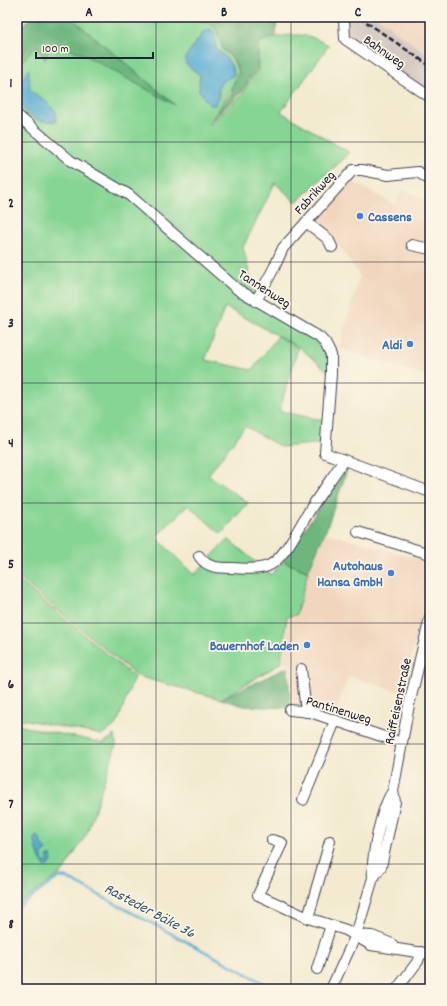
<svg xmlns="http://www.w3.org/2000/svg" width="447" height="1006" font-family="Dekko,sans-serif">
<rect width="100%" height="100%" fill="#fcf5e5"/>
<filter id="ink" filterUnits="userSpaceOnUse"><feTurbulence type="fractalNoise" baseFrequency=".025" numOctaves="2"/><feDisplacementMap in="SourceGraphic" scale="8" xChannelSelector="R" yChannelSelector="G"/><feConvolveMatrix kernelMatrix="1 2 1 2 8 2 1 2 1" color-interpolation-filters="sRGB"/></filter>
<filter id="wash" filterUnits="userSpaceOnUse"><feTurbulence type="fractalNoise" baseFrequency=".012" numOctaves="4" result="noise"/><feDisplacementMap in="SourceGraphic" scale="16" xChannelSelector="R" yChannelSelector="G"/><feGaussianBlur stdDeviation="0.9" result="paint"/><feColorMatrix in="noise" values="0 0 0 0 0 0 0 0 0 0 0 0 0 0 0 0 0 1.4 0 .05"/><feComposite in="paint" operator="in"/></filter>
<g filter="url(#wash)">
<rect width="100%" height="100%" fill="#f3eacf"/>
<path fill="#f1d5bd" d="M376 17H430V55L394 31Z
M352 181 395 205 403 190 430 201V377L339 348 360 276 330 233 318 220Z
M327 533 430 562V583L403 693 348 676 334 718 292 708 291 666 283 662 289 619 297 616 309 572Z"/>
<path fill="#cec1ba" d="M342 17H376L430 56V93L349 40Z"/>
<path fill="#87d594" stroke="#547c68" fill-rule="evenodd" d="M70 17H195L201 22H209L216 29 223 50 232 58 239 72 230 92 208 126 243 94 249 81 258 71V43C273 37 292 33 308 36 315 38 322 42 329 45L281 112 350 153 296 202 275 183 243 247 256 301 325 343 331 374 299 347 225 307 205 360 252 370 278 336 298 348 279 411 327 421 326 443 281 447 245 426 208 475 248 503 221 534 188 505 156 537 194 575 228 539 271 575 283 561 308 572 296 615 287 617 281 663 221 699 137 676 17 576V67L37 44 46 59 49 45 79 52 173 103ZM210 29 214 32 216 49C223 55 234 64 234 75L221 81 218 88 220 98 209 105C203 94 197 88 200 75L193 70 191 49 204 32Z
M17 579 134 677 117 724 102 735 17 718Z
M17 725 103 743 115 735 116 745 87 833 63 872 17 905Z"/>
<path fill="#6db67e" stroke="#486c5c" d="M31 17H70L175 105 79 52 50 45 45 60 37 45 17 67V29H20Z
M195 17H277L276 36 258 43 257 70 248 80 242 92 211 121 232 93 234 82 239 72 233 58 223 49 216 29 209 22H201Z
M350 462 326 530 308 572 283 561Z
M288 667 290 708 244 706 221 699Z"/>
<path fill="#57acd3" stroke="#3c6787" d="M210 29 214 32 216 49C224 55 233 64 234 75L221 82C217 90 220 97 215 105H209L199 90 200 75 186 64V56L204 32Z
M29 69 30 91 45 100 56 112V122C50 121 39 122 34 118 14 106 16 86 29 69Z
M36 836 40 838 41 844 47 850 42 854V859L45 863 49 861 47 857 51 855 52 862 46 867C37 860 38 849 34 839Z"/>
<g fill="none" stroke-linecap="round" stroke-linejoin="round">
<path stroke="#57acd3" stroke-width="2.5" d="M17 908 55 880 60 877 67 878 275 989"/>
</g>
</g>
<g filter="url(#ink)">
<g fill="none" stroke-linecap="round" stroke-linejoin="round">
<defs>
<path id="minor" d="M341 17 344 19 345 39 430 97
M17 115 71 161 129 195 237 289 319 337 325 343 331 355V374L325 453 430 492
M306 222 328 239 332 247
M412 245 430 249
M256 301 274 268 283 248 353 170H362L388 175 418 172 430 180
M358 532 430 554
M199 556C207 568 218 568 232 568 243 569 257 570 268 566 285 559 302 521 313 505 323 490 334 475 344 460
M301 669 306 712
M290 710 310 712 402 743
M303 800 335 721
M272 840 282 843 258 895 308 918 346 930 371 945 430 954
M373 878C371 857 381 808 393 791
M308 918 330 841
M356 935 372 936 392 944
M317 969 331 925
M331 989 356 935 373 878 381 867 395 802 393 791 409 705 430 618
M397 989 418 961 421 952"/>
</defs>
<use href="#minor" stroke="#414051" stroke-width="12"/>
<use href="#minor" stroke="#fff" stroke-width="10"/>
<path stroke="#22223b" stroke-width="2.5" stroke-dasharray="6 3" stroke-linecap="butt" d="M359 17 430 66"/>
</g>
</g>
<path fill="none" stroke="#22223b" stroke-width="1" stroke-opacity="0.55" d="M156 17V989M291 17V989M17 142H430M17 262H430M17 383H430M17 503H430M17 623H430M17 744H430M17 864H430"/>
<g fill="#3f7fe0" stroke="#fcf5e5" stroke-width="1.5">
<circle cx="360" cy="216" r="4"/>
<circle cx="410" cy="344" r="4"/>
<circle cx="391" cy="573" r="4"/>
<circle cx="307" cy="645" r="4"/>
</g>
<g text-anchor="middle" stroke-width="3.5" stroke-linejoin="round" paint-order="stroke">
<g font-size="14" fill="#22223b" stroke="#fcf5e5">
<text transform="translate(385 51) rotate(35)" y="5">Bahnweg</text>
<text transform="translate(314 192) rotate(-48)" y="5">Fabrikweg</text>
<text transform="translate(265 288) rotate(33)" y="5">Tannenweg</text>
<text transform="translate(397 701) rotate(-78)" y="5">Raiffeisenstraße</text>
<text transform="translate(339 709) rotate(17)" y="5">Pantinenweg</text>
</g>
<g font-size="14" font-weight="bold" fill="#366cbe" stroke="#fcf5e5" text-anchor="end">
<text x="368" y="221" text-anchor="start">Cassens</text>
<text x="402" y="349">Aldi</text>
<text x="383" y="570">Autohaus<tspan x="383" dy="16">Hansa GmbH</tspan></text>
<text x="299" y="650">Bauernhof Laden</text>
</g>
<g font-size="15" font-style="italic" fill="#375978" stroke="#fcf5e5">
<text transform="translate(150 910) rotate(28)" y="5">Rasteder Bäke 36</text>
</g>
</g>
<rect width="447" height="1006" fill="none" stroke="#fcf5e5" stroke-width="44"/>
<path d="M36 52v6h117v-6" fill="none" stroke="#22223b" stroke-width="2"/>
<text x="42" y="52" font-size="12" fill="#22223b" stroke="#fcf5e5" stroke-width="3" paint-order="stroke">100 m</text>
<rect x="22" y="22" width="403" height="962" fill="none" stroke="#22223b" stroke-width="1.5"/>
<g font-size="13" text-anchor="middle" font-weight="bold" fill="#22223b">
<text x="89" y="16">A</text>
<text x="224" y="16">B</text>
<text x="358" y="16">C</text>
<text x="11" y="87">1</text>
<text x="11" y="207">2</text>
<text x="11" y="327">3</text>
<text x="11" y="447">4</text>
<text x="11" y="568">5</text>
<text x="11" y="688">6</text>
<text x="11" y="808">7</text>
<text x="11" y="928">8</text>
</g>
</svg>
